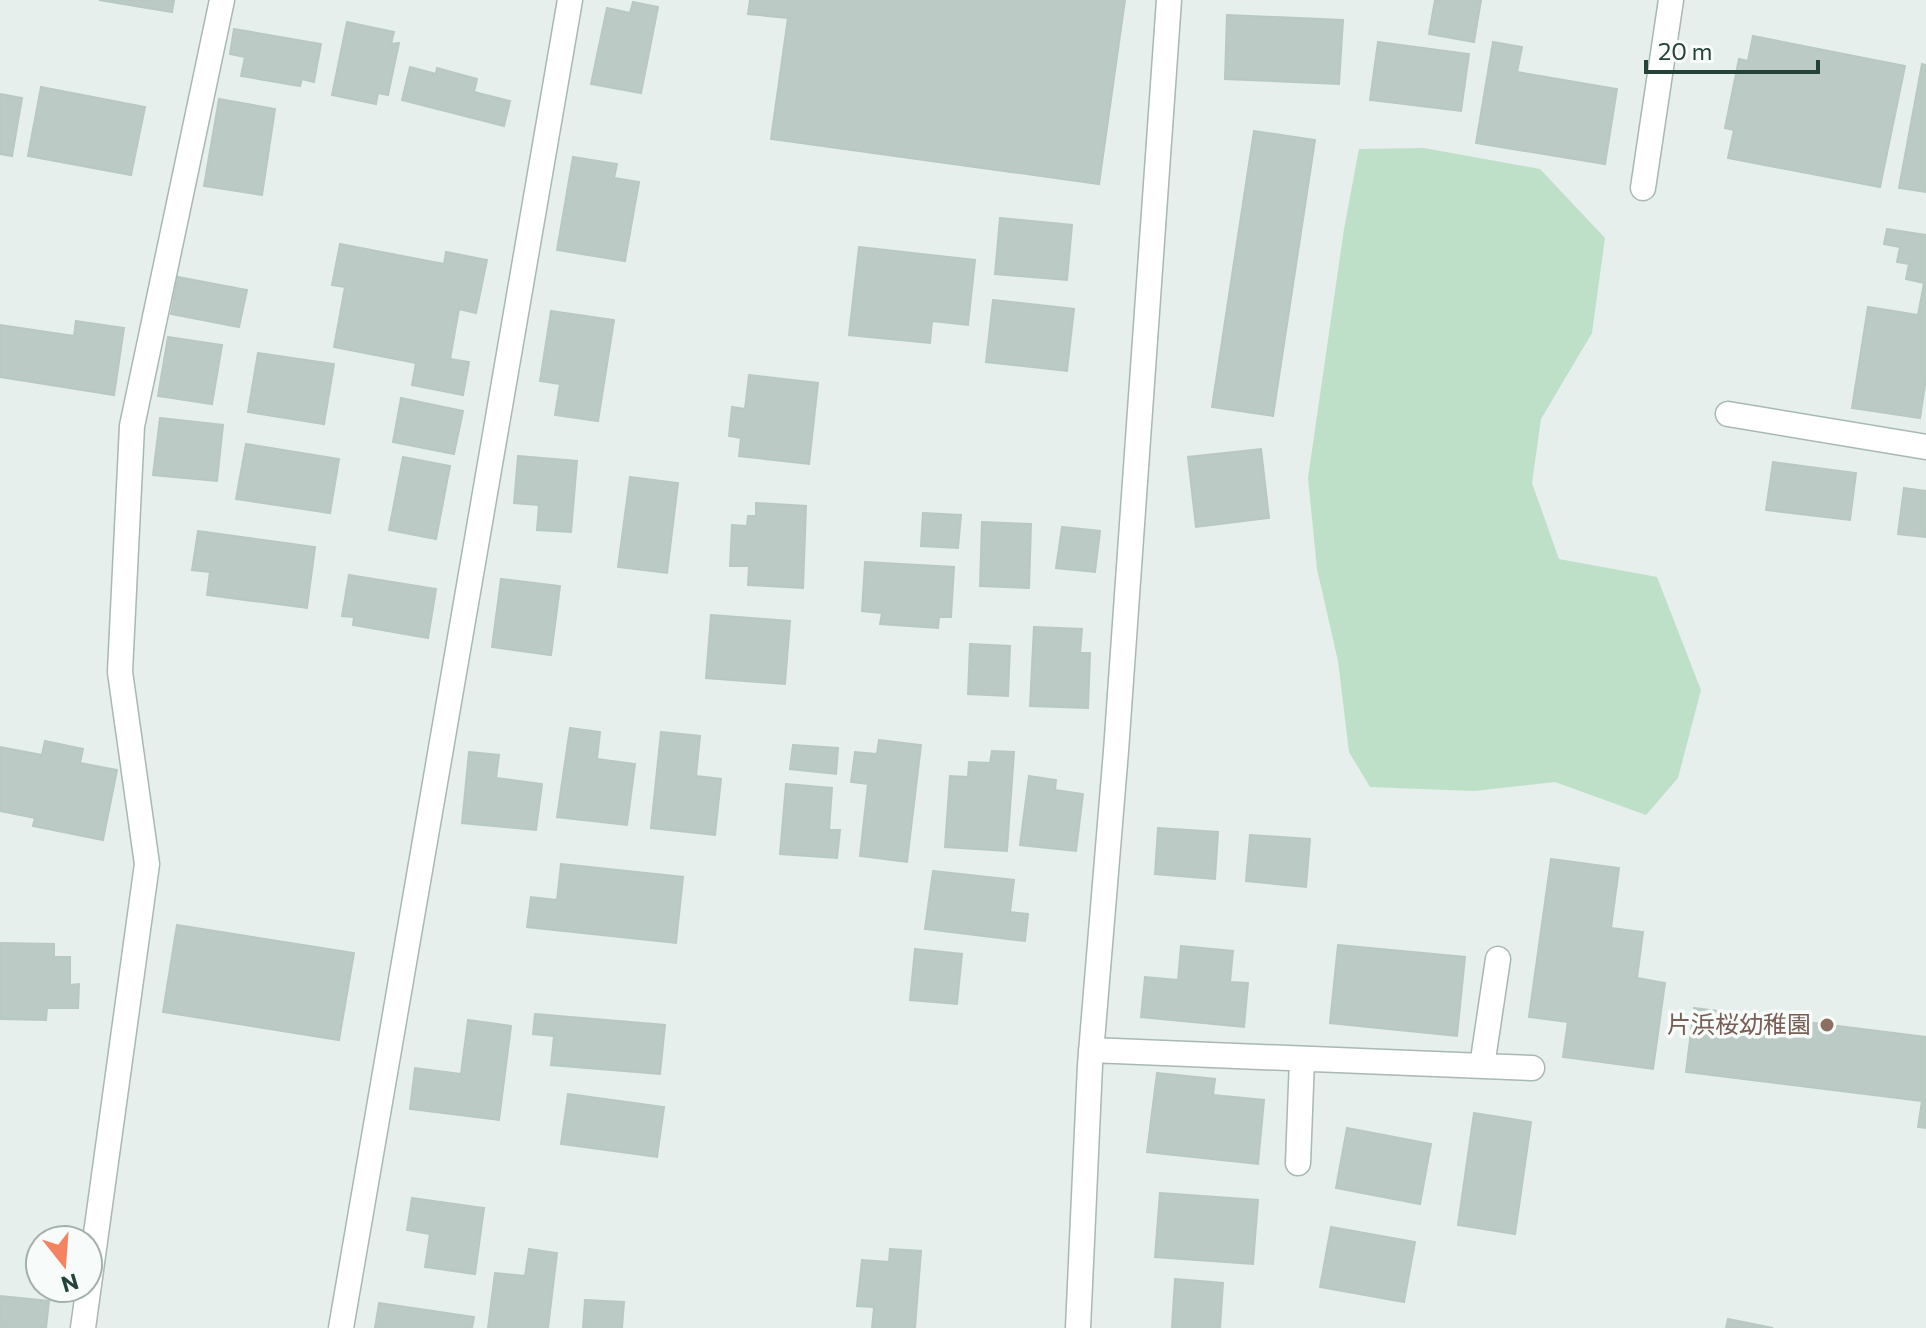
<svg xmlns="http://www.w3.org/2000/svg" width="1926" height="1328" font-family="Commissioner,'Noto Sans JP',sans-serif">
<rect width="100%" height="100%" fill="#e6efeb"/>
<path fill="#bfe0c8" d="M1424 148 1540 169 1605 238 1592 333 1541 419 1532 483 1559 559 1657 577 1701 690 1678 778 1646 815 1555 782 1474 791 1370 787 1349 752 1338 661 1317 569 1308 478 1344 229 1359 149Z"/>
<path fill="#bbcac4" stroke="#b8c9c2" stroke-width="2" d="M99 0H174L172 12Z
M750 0H1125L1099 184 771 139 788 18 748 14Z
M1435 0H1481L1474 42 1429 34Z
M633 2 658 7 641 93 591 84 607 8 630 13Z
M1227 15 1343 20 1339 84 1225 79Z
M347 22 394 32 391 44 399 43 388 95 378 93 376 104 332 95Z
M234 29 321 44 314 82 302 79 300 86 241 76 245 57 230 54Z
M1753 36 1905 66 1880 187 1728 158 1734 130 1725 128 1739 59 1748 61Z
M1378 42 1469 54 1461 111 1370 100Z
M1493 42 1522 47 1517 72 1617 89 1605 164 1476 143Z
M1922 64 1926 65V192L1899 188Z
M410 67 436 74 437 68 477 79 474 92 510 101 504 126 402 100Z
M41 87 145 107 131 175 28 156Z
M0 94 22 98 12 156 0 154Z
M219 99 275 109 262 195 204 186Z
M1254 131 1315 140 1273 416 1212 407Z
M573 157 617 164 614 178 639 182 625 261 557 250Z
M1000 218 1072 225 1067 280 995 274Z
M1887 229 1926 235V378L1920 418 1852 408 1868 307 1918 315 1924 283 1906 279 1909 264 1897 262 1900 247 1884 244Z
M340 244 444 264 446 252 487 260 476 313 459 309 450 359 469 362 463 395 412 385 416 363 334 347 345 287 332 285Z
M859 247 975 260 968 325 932 321 930 343 849 335Z
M178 277 247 290 239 327 171 314Z
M993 300 1074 309 1067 371 986 362Z
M551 311 614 320 598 421 555 415 560 384 540 381Z
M76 321 124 328 114 395 0 377V325L74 336Z
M168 337 222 345 212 404 158 396Z
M258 353 334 364 324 424 248 412Z
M749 375 818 383 809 464 739 456 741 438 729 436 732 407 745 409Z
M401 398 463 411 454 454 393 442Z
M160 418 223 425 217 481 153 475Z
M246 444 339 459 330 513 236 499Z
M1261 449 1269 518 1196 527 1188 457Z
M518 456 577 461 571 532 537 530 539 505 514 503Z
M403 457 450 466 436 539 389 530Z
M1773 462 1856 473 1850 520 1766 510Z
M630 477 678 483 667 573 618 567Z
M1904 488 1926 491V537L1898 534Z
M756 503 806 506 803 588 748 585 749 566H730L732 525 747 526 748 516H756Z
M923 513 961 515 958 548 921 546Z
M982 522 1031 524 1029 588 980 586Z
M1062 527 1100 531 1095 572 1056 568Z
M198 531 315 547 307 608 207 595 210 572 192 570Z
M865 562 954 567 951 617H939L938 628 880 624 882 613 862 611Z
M349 575 436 589 428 638 353 625 354 617 342 616Z
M501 579 560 586 551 655 492 647Z
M711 615 790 621 785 684 706 678Z
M1034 627 1082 629 1080 653H1090L1088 708 1030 706Z
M970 644 1010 646 1008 696 968 694Z
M570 728 600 732 597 759 635 764 627 825 557 817Z
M661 732 700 736 696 776 721 779 715 835 651 828Z
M879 740 921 745 907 862 860 856 868 784 851 782 855 752 877 754Z
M45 741 83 749 80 763 117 770 103 840 33 826 35 818 0 811V747L42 755Z
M793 745 838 748 836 774 790 769Z
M992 751 1014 752 1007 851 945 847 950 776 968 777 969 762 990 763Z
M469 752 499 755 496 778 542 784 536 830 462 823Z
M1029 776 1056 780 1055 790 1083 794 1076 851 1020 845Z
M786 784 832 788 829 830H840L837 858 780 854Z
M1158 828 1218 832 1215 879 1155 874Z
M1250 835 1310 839 1306 887 1246 881Z
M1551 859 1619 868 1611 928 1643 932 1637 978 1665 983 1653 1069 1563 1057 1568 1022 1529 1017Z
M561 864 683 877 676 943 527 927 531 897 557 900Z
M933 871 1014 880 1010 912 1028 914 1025 941 925 929Z
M177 925 354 953 339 1040 163 1012Z
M0 943 54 944V957H70V985L79 984 78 1008H47L46 1020 0 1019Z
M1338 945 1465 957 1457 1036 1330 1023Z
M1181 946 1233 951 1230 982 1248 983 1244 1027 1141 1017 1145 977 1178 980Z
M915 949 962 954 957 1004 910 1000Z
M1694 1008 1926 1037V1128L1918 1127 1922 1101 1686 1072Z
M535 1014 665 1025 660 1074 551 1065 554 1036 533 1034Z
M468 1020 511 1026 499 1120 410 1109 415 1068 461 1074Z
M1157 1073 1215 1079 1213 1095 1264 1100 1258 1164 1147 1152Z
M568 1094 664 1107 657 1157 561 1144Z
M1474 1113 1531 1122 1515 1234 1458 1225Z
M1347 1128 1431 1144 1420 1204 1336 1188Z
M1160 1193 1258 1200 1253 1264 1155 1257Z
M412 1198 484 1208 475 1274 425 1267 430 1234 407 1230Z
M1331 1227 1415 1242 1404 1302 1320 1287Z
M529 1249 557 1253 548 1328H488L495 1273 525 1276Z
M890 1249 921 1251 915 1328H872L874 1307 857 1306 862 1260 889 1262Z
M1175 1279 1223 1283 1220 1328H1172Z
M0 1296 49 1301 46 1328H0Z
M585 1300 624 1302 622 1328H583Z
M379 1303 474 1317 472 1328H375Z
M1728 1319 1773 1328H1726Z"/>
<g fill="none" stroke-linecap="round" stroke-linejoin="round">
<defs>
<path id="minor" d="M1643 188 1671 0
M1728 414 1926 447
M1091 1050 1532 1068
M1482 1066 1498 959
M1298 1163 1302 1059
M83 1328 147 864 120 672 132 426 222 0
M341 1328 570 0
M1078 1328 1090 1065 1116 751 1169 0"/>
</defs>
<use href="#minor" stroke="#a8b8b2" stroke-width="27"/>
<use href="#minor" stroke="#fff" stroke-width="24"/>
</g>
<circle fill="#8d6e63" stroke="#f7fbf9" stroke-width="3" cx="1827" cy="1025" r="8"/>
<g text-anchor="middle" stroke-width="7" stroke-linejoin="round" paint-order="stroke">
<g font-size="24" fill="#785e54" stroke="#f7fbf9" text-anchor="end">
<text x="1811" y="1033">片浜桜幼稚園</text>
</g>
</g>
<g transform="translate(64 1264) rotate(163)"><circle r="38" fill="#f7fbf9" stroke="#a3b1ad" stroke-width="2"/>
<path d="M0-6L14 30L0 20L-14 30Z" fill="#f4845f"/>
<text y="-12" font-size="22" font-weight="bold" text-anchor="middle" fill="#24423a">N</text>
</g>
<path d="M1646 60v12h172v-12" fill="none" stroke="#24423a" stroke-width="4"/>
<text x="1658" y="60" font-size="24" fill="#24423a" stroke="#f7fbf9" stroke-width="6" paint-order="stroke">20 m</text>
</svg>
